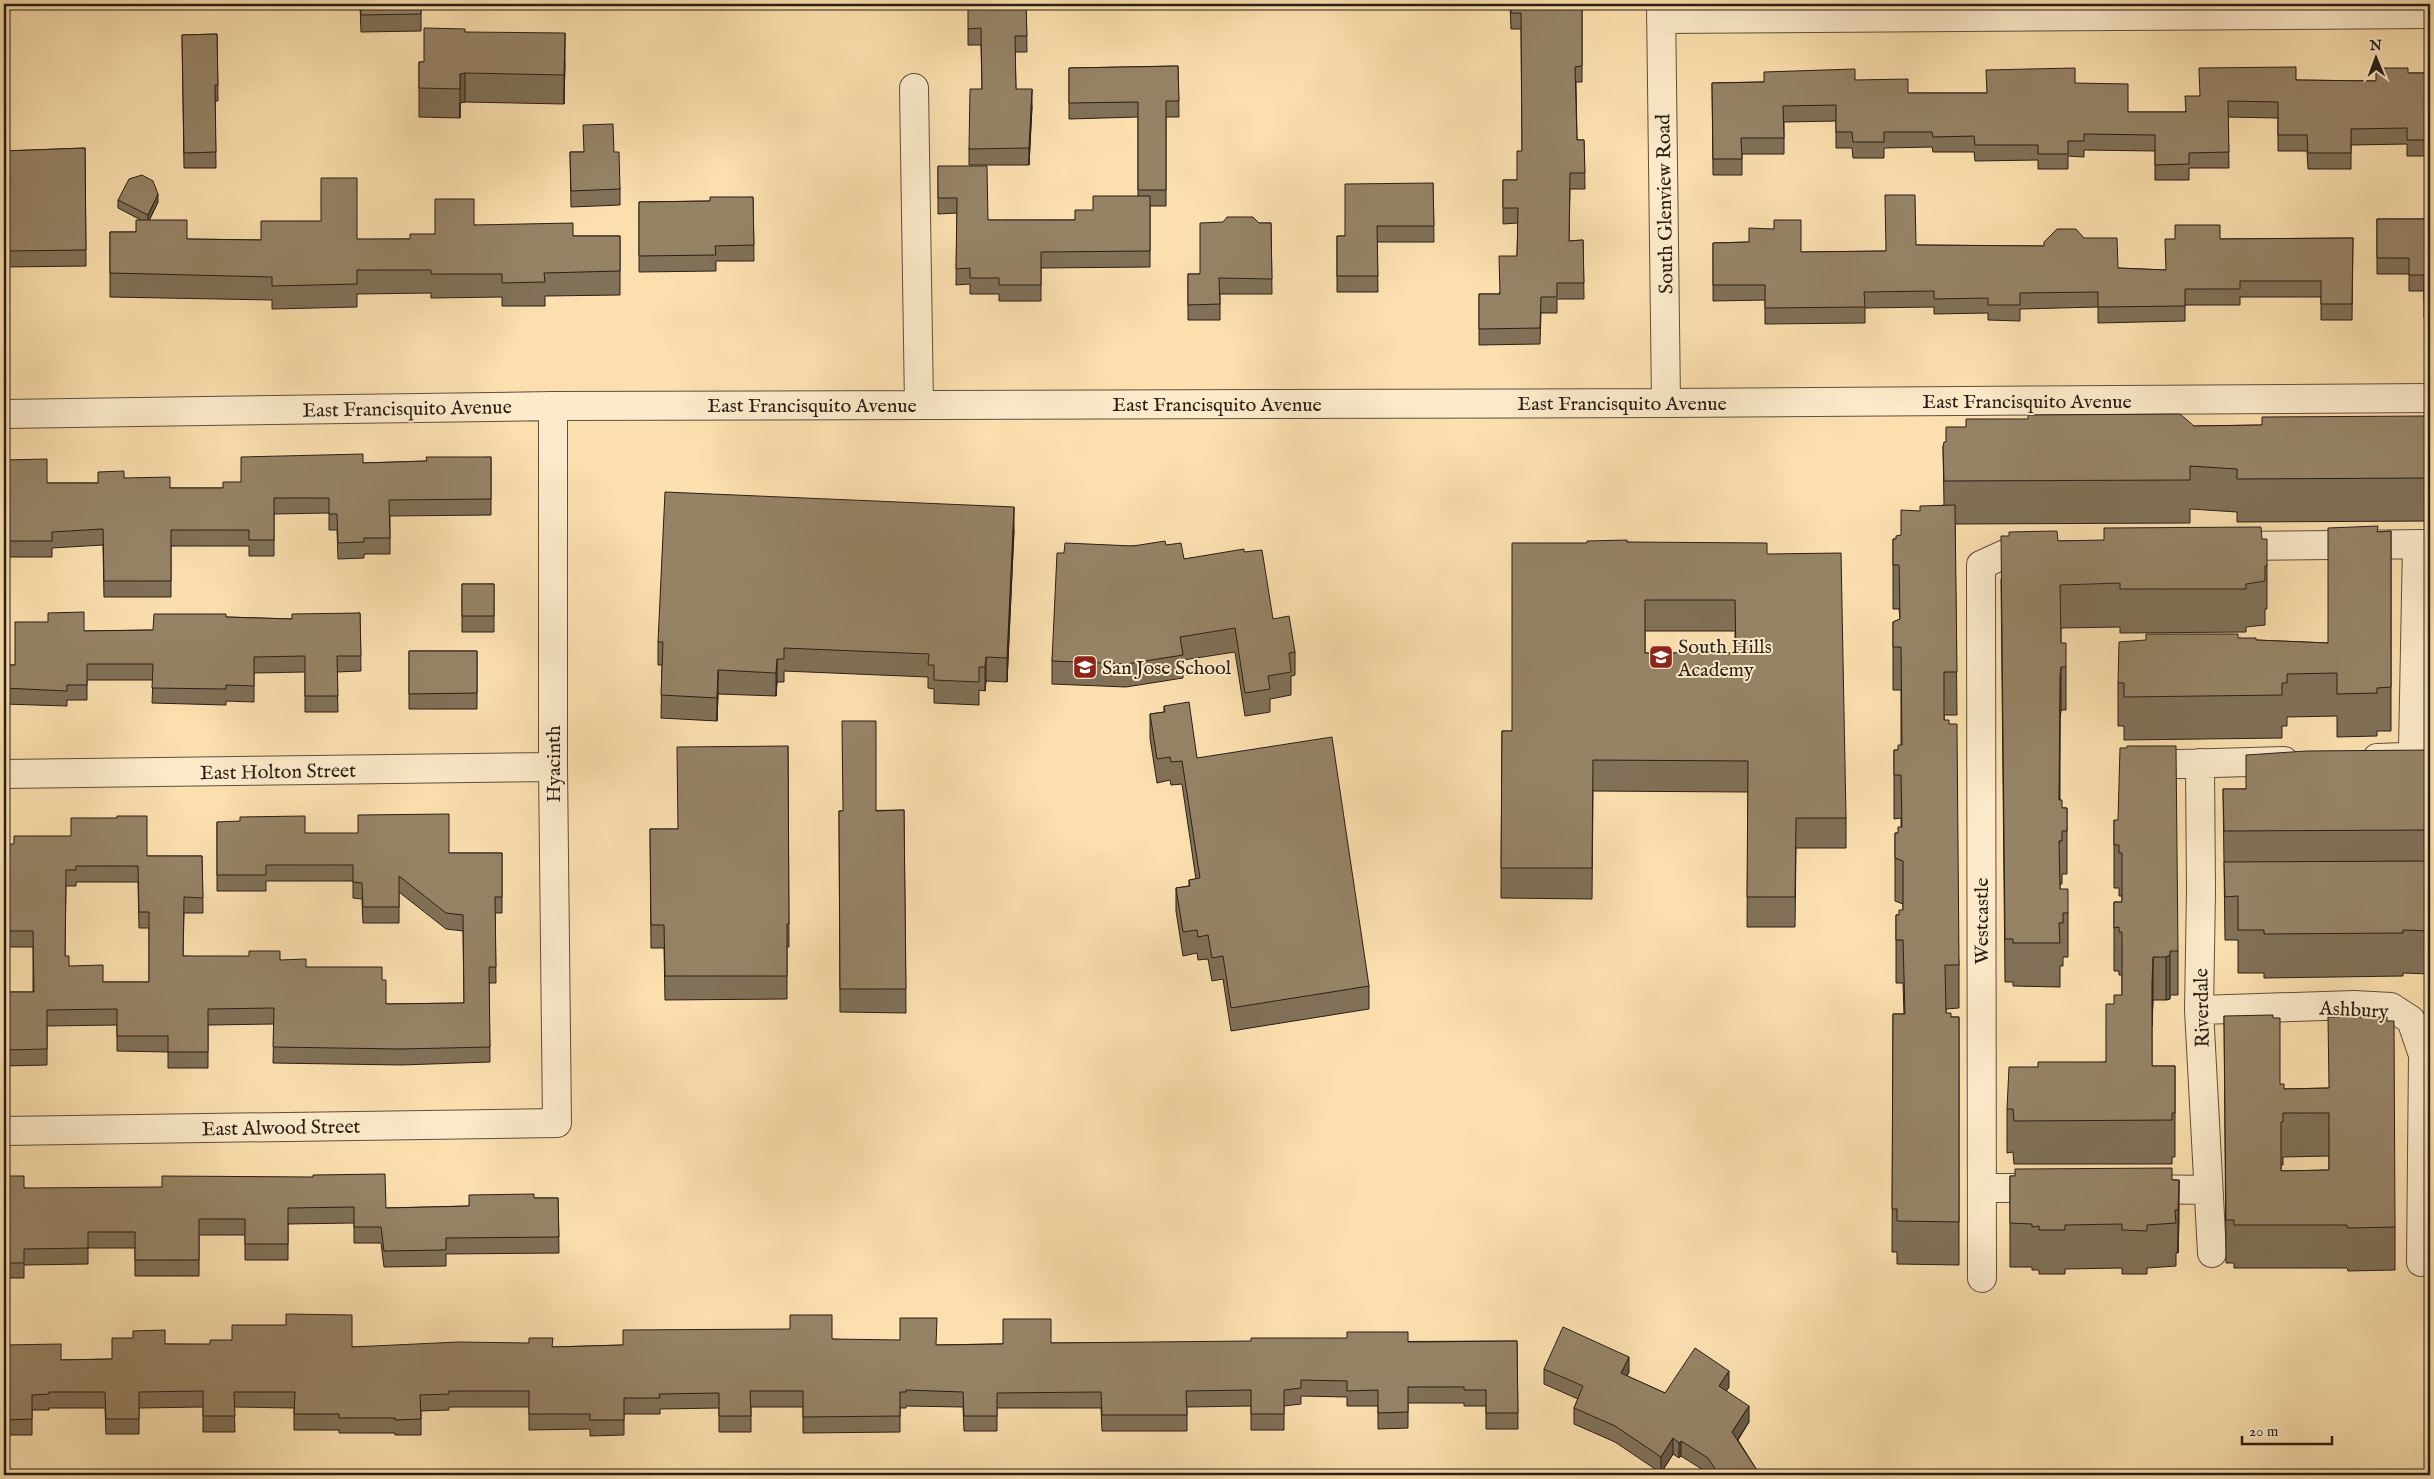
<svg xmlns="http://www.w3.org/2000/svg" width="2434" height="1479" font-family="'IM FELL English',serif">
<rect width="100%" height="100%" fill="#fbdfae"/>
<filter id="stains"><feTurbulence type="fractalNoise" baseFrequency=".004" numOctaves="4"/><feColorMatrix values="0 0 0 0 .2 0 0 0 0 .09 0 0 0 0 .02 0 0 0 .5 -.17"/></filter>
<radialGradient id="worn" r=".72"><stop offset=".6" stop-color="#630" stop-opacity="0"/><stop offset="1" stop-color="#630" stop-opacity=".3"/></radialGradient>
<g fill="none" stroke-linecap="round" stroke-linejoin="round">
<defs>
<path id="minor" d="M1661 4 1666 403
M1661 19 2430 14
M914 88 919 405
M4 414 553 406 1666 403 2430 398
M2229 546 2430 544
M2377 758 2405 757 2413 749 2417 544
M2200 763 2201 890 2199 1010 2212 1253
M2145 765 2284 761
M4 774 553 767
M2199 1010 2354 1005 2391 1007 2411 1020 2423 1055 2421 1262
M4 1131 557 1123 553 767V406
M1982 1188H2048
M2141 1189 2208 1190
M1982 1278 1981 565 2014 550 2038 549"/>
</defs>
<use href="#minor" stroke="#5e4f3d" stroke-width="30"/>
<use href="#minor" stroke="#fceaca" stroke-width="28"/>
</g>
<path fill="#817158" stroke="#291f17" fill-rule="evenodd" d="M360 4H421V31L361 32Z
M1026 4 1027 52H1015L1016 89 1032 106 1029 165H969V149L982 89 981 45H968V29Z
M1510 4H1582V82H1576L1577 140H1584L1585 189H1570L1569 241 1583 240 1584 299H1557V313H1541L1540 344 1479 345V294H1499L1517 256 1518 223 1503 224V180H1517L1522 151 1521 29H1511Z
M465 32 565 62 564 104 465 102 460 103V118L419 117V62H424Z
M217 34 218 101H215L216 168H184L182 35Z
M1178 66 1179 117H1166V206H1150V267L1041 268V301H999V294H970V284L956 285 957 213 938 214V166L988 220H1075L1093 210 1138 196V117L1069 119V68Z
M2408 73H2430V156H2407V144L2351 145V169H2308L2307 151H2278V118L2228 117 2229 168H2189V180H2155V151L2084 150V157L2068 156V169H2038V160L1975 161 1974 152H1933L1932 147 1884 148V158H1853L1852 148H1836V121L1784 122V154H1742V175H1713L1712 83 1855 80 1908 93H1986L2075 83 2128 112H2185L2199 96 2296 80 2376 81Z
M85 148 86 266 4 267V151Z
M570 152H614L620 189V205L571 207Z
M1433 183 1434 242H1377L1378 292H1337V236H1345Z
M753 197 754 261H716V271L639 272V202L710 201Z
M118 200 158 202 149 220 187 239 261 240 410 239 435 234 474 225 573 236H620V295L545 296V306H502V297L431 298V293L357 294V307L272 309V300L110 297V232H136L141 220 118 208Z
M2377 219H2430V318H2424V291H2409V274H2377Z
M1259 223H1271L1272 294H1220V320H1188V274H1200Z
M1774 229 1801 252 1886 251 1916 245 2044 246 2084 238 2118 268 2166 270 2220 239 2353 238 2352 320H2321V297H2240V305H2185V321L2098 323V307L2020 309V321L1988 320V313L1934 314V307L1865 308V323L1765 324V300L1713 301V243L1749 242Z
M2430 416V521L2237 522V512L2190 509V523L1955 524 1957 715H1944L1959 965V1008L1946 1009V1013L1951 1017H1959V1265L1897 1264V1252H1892L1893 1014H1904L1903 983H1896V915H1899L1903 910V904L1895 901V833H1898L1901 827V818L1894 819V750H1898L1901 745V690H1893V622L1900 619 1899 609H1893V539H1896L1901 535 1920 511 1944 505 1943 446 2194 426 2262 425Z
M491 457V515L390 516V554H364V558L338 559 337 530H329V513L274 514V556H249V546H171V597H104L103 545 52 548V557H4V460L47 483H98L124 478 170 488H223L241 482 363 463 427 461Z
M1014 530 1007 682 986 681 985 691 979 690V705L934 703V689L928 688V677L784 671V682H777L776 696 718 694 717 721 661 718 662 665H658V642Z
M2391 531V731H2377V736L2337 737V716L2287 717V726H2282V738L2124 740V726H2118V683L2238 638 2256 640 2328 643 2378 532Z
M2262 539 2267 566V609H2265V625L2246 627V632L2120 633V627L2061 628V643L2066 667V710H2061L2060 719V800L2062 808H2067V874H2062V884H2060V889L2068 913V957H2063V966H2060V987L2013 986V982H2005L2001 579 2058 541Z
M1627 542 1767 554 1846 818V848H1796L1795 927H1747L1748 792 1593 791 1592 899 1501 898 1502 731H1512L1587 543ZM1645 631H1735V653H1645Z
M1166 545 1184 559 1244 552 1273 619 1295 652V675L1291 676V695L1270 699V712L1245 716 1235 652 1183 660V678L1126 687 1052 684V661L1064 553 1133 546Z
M462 584H494V632H462Z
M360 613 361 671 337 672 338 712H305V672L254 673V702L226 701V705L152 703 153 680H87V700H67V706L4 704V665H15L84 631 153 630 226 617 292 619Z
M409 651H477V709H409Z
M1164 706 1197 758 1369 986V1009L1231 1031 1223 979 1212 981 1208 959 1198 960 1197 953 1183 956 1176 911V888L1189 886V880L1196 879 1182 784 1171 785 1170 780 1157 783 1150 738V714L1164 712Z
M788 746 789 947H787V999L665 1000 664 948H651L650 829H678Z
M2430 750V974L2403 973V976L2264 978V973H2238V940H2225L2223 789H2246Z
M904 810 906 1013 840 1012 839 811Z
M2114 820 2178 951V995H2170V999L2166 1000H2153L2152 1021V1066H2175V1157H2172V1164H2014L2013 1152 2007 1153V1109L2038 1067 2106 1062 2114 1004 2122 995V975H2119V971H2114V902H2122V896H2119V888H2114Z
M217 822 305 833 449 853H502V913H495L496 983H489L490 1062 401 1065 273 1063 274 1024 208 1025V1068H168V1052L117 1051V1025L47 1026V1065L4 1066V992H33V947H4V844L147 856H202L203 913H184L183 956 280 960 306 967 382 980 386 1004 464 1003 463 931 446 929 399 892V923H363L362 899 353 898V881H266V891H217ZM76 882H138L139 928H149V982H103L69 966 65 956 66 886H76Z
M2224 1016 2284 1089 2329 1088 2395 1227V1270L2348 1271 2347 1268H2234V1263H2226ZM2329 1156V1170L2281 1171V1165H2283V1157Z
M4 1176 24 1188 386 1208 469 1206 534 1198H558L559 1253 446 1254V1266L384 1267 381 1243H354V1223L288 1224V1260H245V1235H199V1276H135V1248H88V1264L24 1265V1278H4Z
M2010 1176 2179 1180 2178 1253H2176V1266L2147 1268V1274H2122V1268L2065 1269V1274H2039V1270H2032V1267H2010Z
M832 1339 937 1345 1051 1343 1517 1341 1518 1429H1486V1406H1464V1403H1408V1428L1378 1429V1406H1347V1397L1301 1396V1404L1284 1406V1430H1251V1406L1187 1407V1431H1102L1101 1408H997V1431H964L963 1407 906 1406V1408H900V1432L803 1433V1407H751V1432H719V1408L660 1409V1414H624V1435L590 1436V1429L529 1430V1407H449V1410L421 1411V1435H395V1433H339V1430H294V1408L234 1407 235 1432H203V1407L139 1408V1434H106L105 1408H49V1410H32V1435H4V1345L61 1360 112 1359 165 1344 352 1347H553L623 1345Z
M1544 1369 1629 1372 1627 1376 1665 1393 1729 1387 1726 1391 1749 1422 1738 1440 1760 1475H1709L1708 1473 1681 1456 1679 1458 1673 1454 1661 1473 1615 1442 1574 1424V1408L1578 1399 1544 1384Z"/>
<path fill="#695c47" stroke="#291f17" d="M565 33V62L564 104V75Z
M465 73V102L460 103V118V74Z
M1032 89V106L1029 165V148Z
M158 194V202L148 223V215Z
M1014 507V530L1007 682V658Z
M986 657V681L985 691V667Z
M777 659V682L776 696V673Z
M2061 667V710L2060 719 2059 843 2060 676Z
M718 670V694L717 721V698Z
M2170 955V999L2166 1000V957Z
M2153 957V1000L2152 1026V983Z
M2179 1180V1223L2178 1253V1210Z
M1629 1357V1372L1621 1389V1373Z
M1729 1371V1387L1719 1402V1386Z
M1749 1406V1422L1732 1448V1432Z
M1673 1438V1454L1661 1473V1457Z
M1681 1441V1456L1679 1458V1443Z"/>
<path fill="#968366" stroke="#291f17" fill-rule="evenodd" d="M361 4H421V14L361 15Z
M968 4H1026L1027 36H1015L1016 89H1032L1029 148 969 149 970 89H982L981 28 968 29Z
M1511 4H1582V66L1575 67 1577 140H1584L1585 173H1570L1569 241 1583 240 1584 283H1557V297H1541L1540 328 1479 329V294H1500L1499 256H1517L1518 208H1503V180H1517V151H1522L1521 13H1511Z
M424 28 465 29V32L565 33 564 75 465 73 460 74V89L419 88V62H424Z
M217 34 218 85H215L216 152 184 153 182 35Z
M1178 66 1179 101H1166V190H1138V102L1069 103V68Z
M2296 67V80L2376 81V68H2408V73H2430V140H2407V128L2351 129V153H2308L2307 135H2278V102L2228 101 2229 152 2189 153V164L2155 165V135L2084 134V141H2068V154H2038V145H1975L1974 136 1933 137 1932 132H1884V142H1853L1852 132H1836V105L1783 106 1784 138H1741L1742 159H1713L1712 83 1764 82V72L1855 69V80L1908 79V93H1987L1986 70 2075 68V83L2128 84V112H2186L2185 96H2200L2199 68Z
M613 124 614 152H619L620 189 571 191 570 152H584L583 125Z
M85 148 86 250 4 251V151Z
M938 166H987L988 220H1075V210H1093V196H1150V251L1041 252V285H999V278H970V268L956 269 957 198H938Z
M142 175 153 181 158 194 148 215 118 200 129 179Z
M321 178H357V239H410V234H435V199H474V225L573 223V236H620V271L544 273 545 282 502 283V274H431V270H357V284L272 286V277L110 273V232H136V220H187V239L261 240V221H321Z
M1433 183 1434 226H1377L1378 276H1337V236H1345V184Z
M1885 195H1915L1916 245 2044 246V242L2057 229H2076L2084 238H2117L2118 268 2166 270 2165 239H2175V225H2220V239L2353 238 2352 304H2321V281H2240V289H2185V306L2098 307V292L2020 293V305H1988V298L1934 299V291L1864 292 1865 307 1765 308V285H1713V243L1749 242V228L1774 229V220H1801V252L1886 251Z
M710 197H753L754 245 715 246 716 255 639 256V202L710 201Z
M1227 217H1253L1259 223H1271L1272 279 1219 278 1220 304 1188 305V274H1200V223L1223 222Z
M2377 219H2430V303L2424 302V275H2409V258H2377Z
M2180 414 2194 426 2262 425V417L2430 416V478L2237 479V469L2190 466V480L1944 481 1943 446 1944 442H1946V427H1966V419H2028V415Z
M363 454V463L427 461 426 457H491V499L389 500 390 538H364V542L338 543 337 514H329V498H274V540H249V530H171V581H104L103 529 52 532V541H4V460L47 459V483H98V472L124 471V478L170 477V488H223V482H241V457Z
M665 492 1014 507 1007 658 986 657 985 667H979V682L934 680V665H928L929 654 784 648V659H777L776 673 718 670 717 698 661 695 663 642H658Z
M1955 505 1957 672H1944V720H1949V724H1957L1959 965H1945L1946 1013H1951V1017H1959V1222L1897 1221V1209H1892L1893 1014H1905L1903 940H1896V915H1899V910H1903V861L1895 858V833H1898V827H1902L1901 775H1894V750H1898V745H1902L1901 647H1893V622L1900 619 1899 565H1893V539H1896V536L1901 535V510L1920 511V506Z
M2378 526 2377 532 2391 531V687L2377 688V693L2337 694V673L2287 674V683H2282V695L2124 697V683H2118L2119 642 2146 640V634H2238V638H2256V640L2328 643V528Z
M2261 527 2262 539H2267V566H2265V581L2246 584V589H2120V583L2060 585 2061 643H2066V667H2061L2060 676 2059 800H2062V808H2067V831H2062V841H2059L2060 889H2068V913H2063V923H2059L2060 943H2013V939H2005L2001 536H2009V532L2057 531 2058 541 2104 540V528Z
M1627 540V542L1767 543V554L1841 553 1846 818H1796L1795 897H1747L1748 761 1593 760 1592 868H1501L1502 731H1512V543H1587V541ZM1645 600H1735L1736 653H1645Z
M1165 541 1166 545 1181 543 1184 559 1244 549V552L1262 550 1273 619 1289 616 1295 652 1289 653 1291 672 1268 676 1270 689 1245 693 1235 628 1180 637 1183 655 1126 664 1052 661 1057 553H1064L1065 543 1133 546Z
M462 584H494V616H462Z
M84 612V631L153 630 154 614H226V617L292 619V614L360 613 361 656H337L338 696H305V656L254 657V686L226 685V689L152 688 153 664H87V685H67V691L4 688V665H15V622H48V613Z
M409 651H477V693L409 694Z
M1189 702 1197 758 1332 737 1369 986 1231 1008 1223 956 1212 958 1208 935 1198 937 1197 930 1183 932 1176 888 1190 886 1189 880 1200 878 1182 761 1171 762 1170 757 1157 759 1150 714 1165 712 1164 706Z
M842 721H876V811L904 810 906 989H840L839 811H843Z
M788 746 789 924H787V976H665L664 925H651L650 829H678L677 747Z
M2127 746H2176L2178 951H2170V955L2166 957H2153L2152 983V1066H2175V1113H2172V1120L2014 1121 2013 1109H2007L2009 1067H2038V1062H2106V1004H2114V995H2122V932H2119V927L2114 928V902H2122V853H2119V845H2114V820H2118L2120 748H2127Z
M2430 750V830L2224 831 2223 789H2246V755L2307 751Z
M449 814V853H502V897H495L496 967H489L490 1047 401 1049 273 1047 274 1008 208 1009V1052H168V1036H117V1009L47 1010V1049L4 1050V992H34L33 931H4V844H14V836H71V818H117V816H147V856H202L203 898 184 897 183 956H249V951H280V960L306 959V967H382V980H386V1004L464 1003 463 915 446 913 399 876V907H363L362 883 353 882V865H266V875H217V822L240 821V817L305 816V833H358V815ZM76 866H138L139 912H149V982H103V965L69 966V956H65L66 870H76Z
M2430 861V931L2403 930V933L2264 934V930H2238V896L2225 897 2224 862Z
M2273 1015V1018H2280V1084H2284V1089L2329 1088 2328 1017H2387V1021H2394L2395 1227 2348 1228 2347 1225H2234V1220H2226L2224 1016ZM2283 1113H2329V1170L2281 1171V1122H2283Z
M2172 1168V1180H2179L2178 1210H2175L2176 1223 2147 1225V1231L2122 1230V1224L2065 1225V1230H2039V1226L2032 1227V1224L2010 1223V1176H2015V1169Z
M385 1174 386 1208 469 1206V1195L534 1194V1198H558L559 1237 446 1238V1250L384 1251 381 1227H354V1207L288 1208V1244H245V1219H199V1260H135V1232H88V1248L24 1249V1263H4V1176H24V1188L162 1187V1176L313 1177V1175Z
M286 1314 352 1315V1347L458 1342 529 1343V1338H553L552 1347 623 1345V1330L790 1329V1315H832V1339L900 1340V1318H937L936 1345 1003 1344V1319H1051V1343L1251 1341V1338H1347V1332H1408V1342L1517 1341 1518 1413H1486V1390H1464V1387H1408V1412L1378 1413V1390L1347 1391V1381L1301 1380V1388L1284 1390V1414H1251V1390L1186 1391 1187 1415H1102L1101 1392 997 1393V1416H964L963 1392 906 1390V1392H900V1416L803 1417V1391H750L751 1416H719V1393L659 1394 660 1398H624V1420H590V1414H529V1391H449V1394L420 1395 421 1419 395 1420V1418H339V1414H294L295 1392H234L235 1416H203V1391L139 1392V1419H106L105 1392H49V1394L32 1395V1419L4 1420V1345L61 1344V1360L112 1359V1338H133V1331L165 1330V1344H210V1340H232V1325H286Z
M1563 1327 1629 1357 1621 1373 1665 1393 1695 1348 1729 1371 1719 1386 1749 1406 1732 1432 1760 1475H1719L1708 1458 1681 1441 1679 1443 1673 1438 1661 1457 1615 1426 1574 1408 1583 1386 1544 1369Z"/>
<defs>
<symbol id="school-square" viewBox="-11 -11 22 22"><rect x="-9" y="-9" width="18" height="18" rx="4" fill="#8f2418" stroke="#fceaca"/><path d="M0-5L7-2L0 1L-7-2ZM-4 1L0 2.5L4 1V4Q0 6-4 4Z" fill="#fff"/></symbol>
</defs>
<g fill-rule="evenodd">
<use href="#school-square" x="1647" y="643" width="28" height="28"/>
<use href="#school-square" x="1071" y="653" width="28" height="28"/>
</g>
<g text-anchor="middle" stroke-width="4" stroke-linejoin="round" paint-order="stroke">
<g font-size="20" fill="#291f17" stroke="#fceaca">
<text transform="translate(1664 204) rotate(-91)" y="7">South Glenview Road</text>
<text x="2027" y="408">East Francisquito Avenue</text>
<text x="1622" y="410">East Francisquito Avenue</text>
<text x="1217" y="411">East Francisquito Avenue</text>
<text x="812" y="412">East Francisquito Avenue</text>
<text transform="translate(407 408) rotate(-1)" y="7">East Francisquito Avenue</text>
<text transform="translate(553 764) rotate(-90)" y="7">Hyacinth</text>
<text transform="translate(278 771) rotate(-1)" y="7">East Holton Street</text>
<text transform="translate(1981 921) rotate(-90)" y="7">Westcastle</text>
<text transform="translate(2201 1008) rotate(-91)" y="7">Riverdale</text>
<text transform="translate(2354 1009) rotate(3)" y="7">Ashbury</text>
<text transform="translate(281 1127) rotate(-1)" y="7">East Alwood Street</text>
</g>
<g font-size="20" fill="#291f17" stroke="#fceaca" text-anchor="start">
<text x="1678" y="653">South Hills<tspan x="1678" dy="23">Academy</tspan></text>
<text x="1102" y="674">San Jose School</text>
</g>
</g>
<rect width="2434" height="1479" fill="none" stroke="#fbdfae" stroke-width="20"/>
<rect x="5" y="5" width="2424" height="1469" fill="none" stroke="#291f17" stroke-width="2.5"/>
<rect x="10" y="10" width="2414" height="1459" fill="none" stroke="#291f17"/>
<g transform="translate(2376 58) rotate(359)" stroke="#fceaca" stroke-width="4" paint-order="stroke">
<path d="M0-4L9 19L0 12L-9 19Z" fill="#291f17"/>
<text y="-8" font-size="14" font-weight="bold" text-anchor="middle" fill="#291f17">N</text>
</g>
<path d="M2242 1436v8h90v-8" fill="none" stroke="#291f17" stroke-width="2.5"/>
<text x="2249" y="1436" font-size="15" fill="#291f17" stroke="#fceaca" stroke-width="4" paint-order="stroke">20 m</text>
<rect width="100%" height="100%" filter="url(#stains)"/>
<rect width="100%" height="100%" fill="url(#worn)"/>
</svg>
